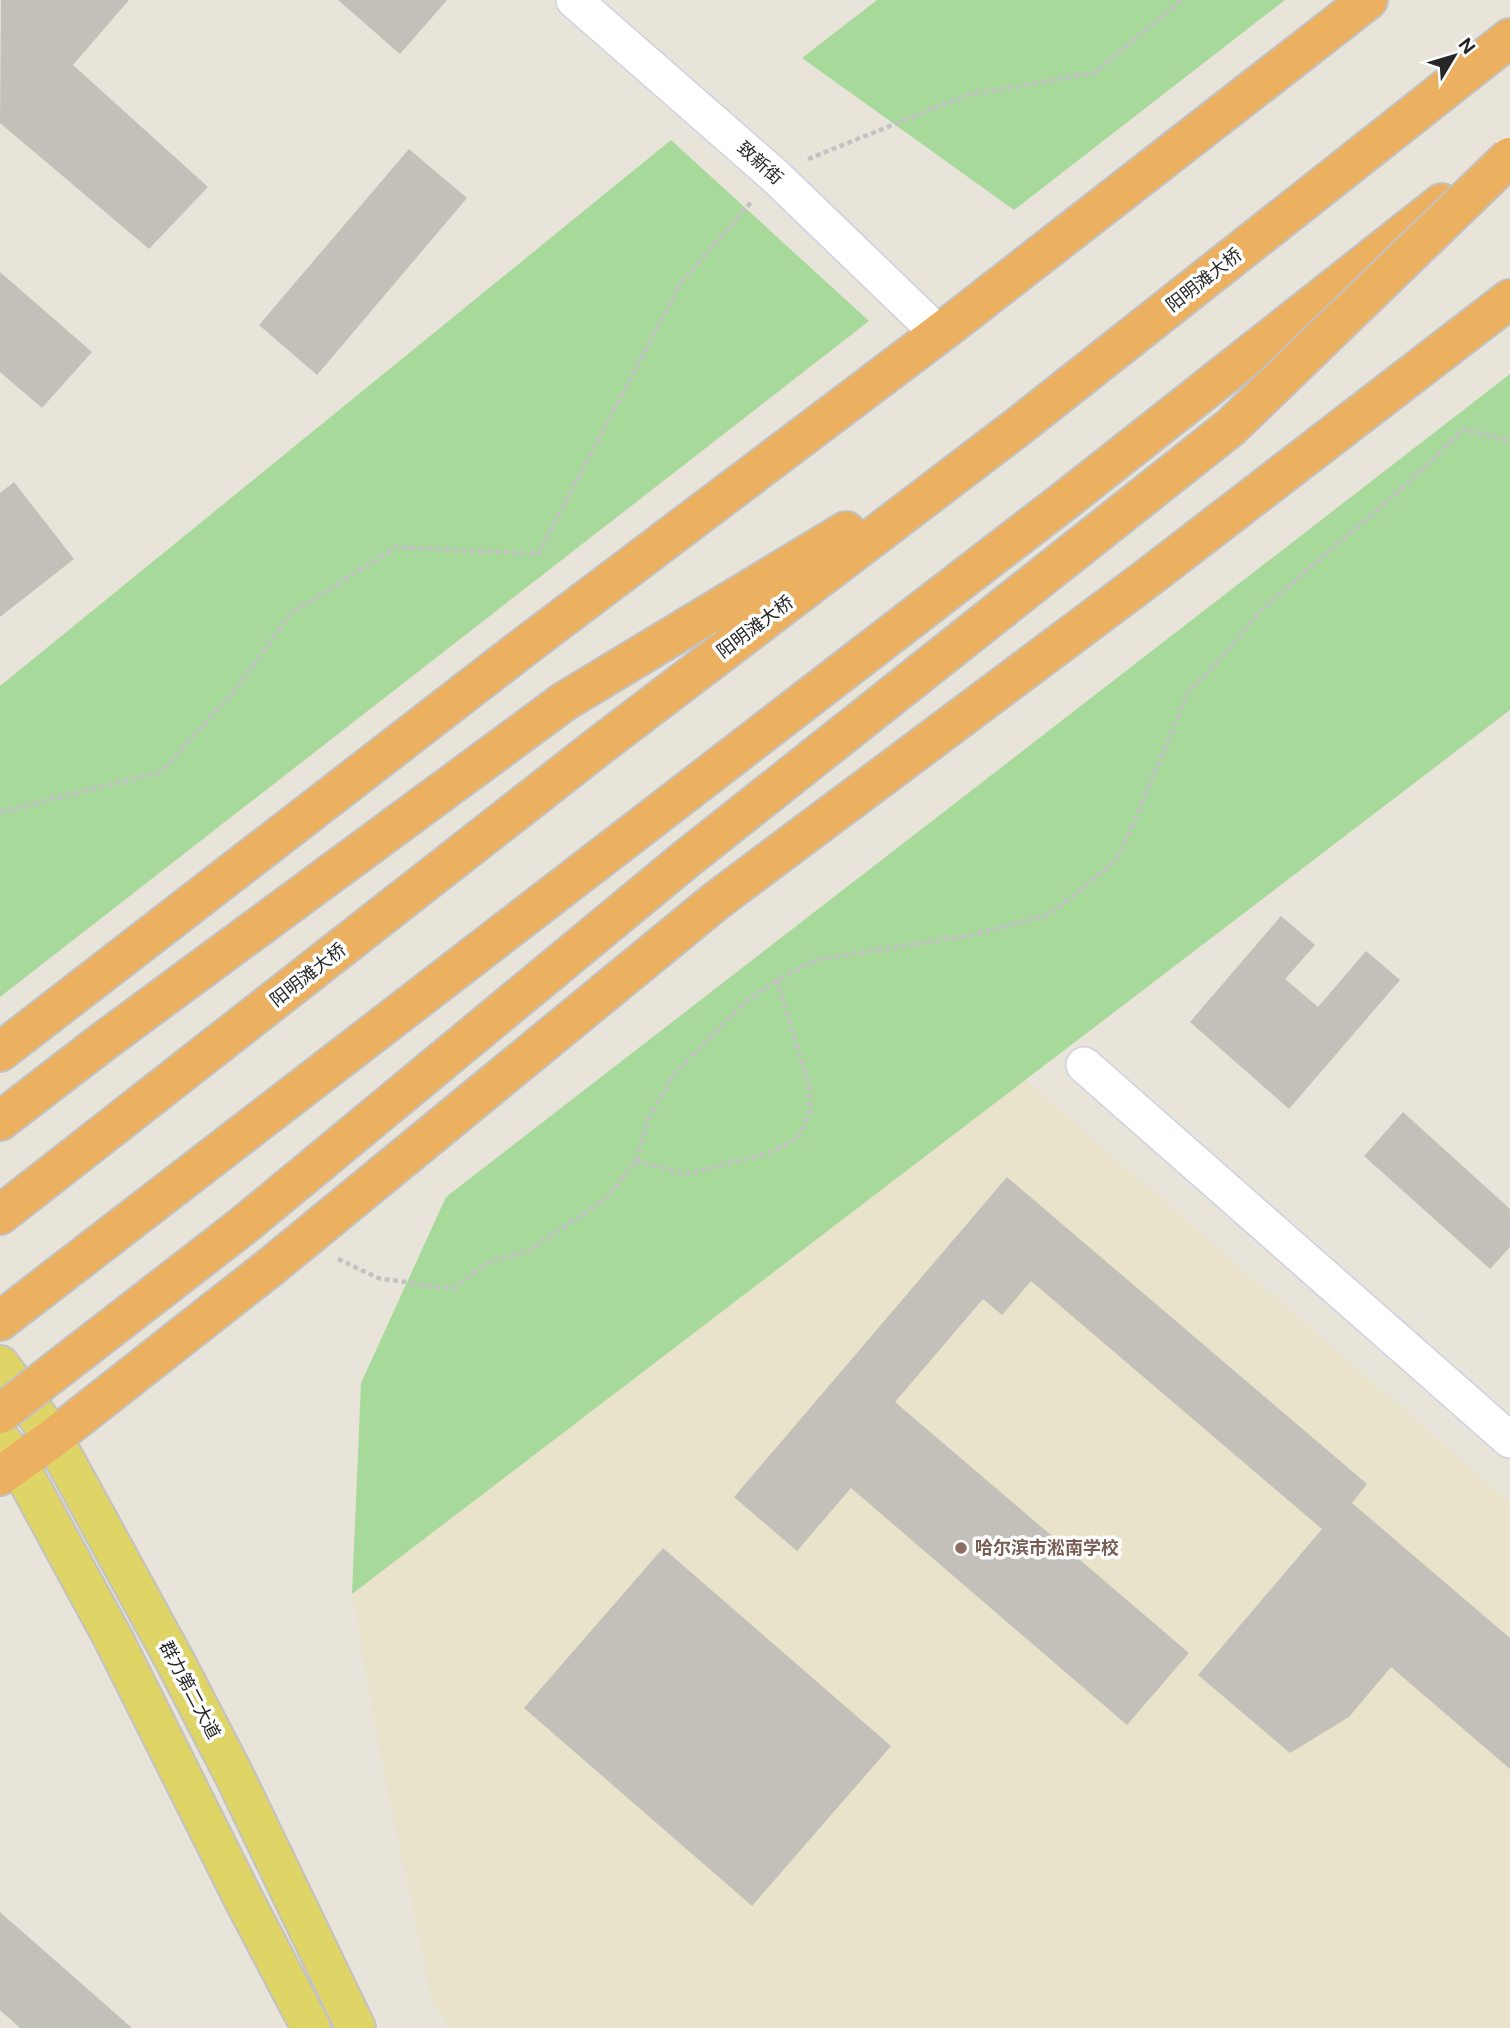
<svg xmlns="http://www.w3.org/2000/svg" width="1510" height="2028" font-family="'DM Sans','Noto Sans SC',sans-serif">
<rect width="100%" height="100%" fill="#e8e4d9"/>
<path fill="#e8e3ca" d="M1025 1080 1510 1502V2028H450L432 2001 381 1756 352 1594Z"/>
<path fill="#a7d99b" d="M877 0H1285L1014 210 802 58Z
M671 140 869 321 0 997V686Z
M1510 374V710L352 1594 361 1383 446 1197Z"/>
<path fill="#c3c0b9" d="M1 0H129L73 65 208 187 149 249 0 123Z
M338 0H447L400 54Z
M409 149 467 198 317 375 259 325Z
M0 272 92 352 42 408 0 372Z
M14 482 74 559 0 617V493Z
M1281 916 1315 945 1285 979 1318 1007 1366 951 1400 980 1289 1109 1190 1022Z
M1403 1112 1510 1209V1247L1490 1269 1364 1156Z
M1007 1177 1367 1484 1352 1503 1510 1638V1769L1391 1667 1349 1717 1290 1753 1198 1675 1322 1529 1031 1281 1002 1315 983 1299 895 1402 1189 1653 1127 1725 851 1488 797 1551 734 1497Z
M663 1548 891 1746 752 1906 524 1708Z
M0 1912 132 2028H20L0 2010Z"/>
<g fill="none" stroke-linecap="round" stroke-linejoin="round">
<defs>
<path id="minor" d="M574 0 774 175 939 334
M1084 1065 1510 1440"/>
<path id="major" d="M0 1365 53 1438 175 1661 234 1775 356 2028
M0 1439 18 1463 113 1638 244 1900 311 2028"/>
<path id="highway" d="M0 1052 524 647 953 323 1368 0
M0 1121 104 1041 565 701 846 531
M0 1215 599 746 1019 426 1510 38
M0 1321 1072 495 1442 203
M0 1476 53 1438 273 1265 716 901 1145 580 1510 299"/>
</defs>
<use href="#minor" stroke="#cfd0de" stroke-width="38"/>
<use href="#major" stroke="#c2c2c2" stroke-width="42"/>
<use href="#highway" stroke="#c2c2c2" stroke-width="42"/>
<path stroke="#c2c2c2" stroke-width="4.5" stroke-dasharray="5 3.5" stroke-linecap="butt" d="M808 159 967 95 1094 73 1182 0
M0 812 161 772 237 688 290 614 396 547 538 554 681 283 752 201
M636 1161 686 1174 769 1153 798 1138 810 1112 809 1086 777 980
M338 1259 378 1278 452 1289 489 1262 528 1251 607 1198 636 1161 648 1119 674 1074 744 1003 777 980 816 960 971 935 1048 915 1077 893 1115 861 1135 820 1188 692 1215 665 1262 609 1405 486 1464 429 1510 441"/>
<use href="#minor" stroke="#fff" stroke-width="35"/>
<use href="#major" stroke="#dfd566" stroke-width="38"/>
<use href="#highway" stroke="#ebb161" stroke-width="38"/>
<defs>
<path id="highway-bridge" d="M0 1414 244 1225 685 860 1231 427 1510 157"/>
</defs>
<use href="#highway-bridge" stroke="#c2c2c2" stroke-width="42" stroke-linecap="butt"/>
<use href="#highway-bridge" stroke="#ebb161" stroke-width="38"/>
</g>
<circle fill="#8d6e63" stroke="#fff" stroke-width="2.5" cx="961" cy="1548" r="7"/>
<g text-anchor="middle" stroke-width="7" stroke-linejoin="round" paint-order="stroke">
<g font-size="18" fill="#262626" stroke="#fff">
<text transform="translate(760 163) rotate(42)" y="6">致新街</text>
<text transform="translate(1204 280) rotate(-38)" y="6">阳明滩大桥</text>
<text transform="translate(755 627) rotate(-37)" y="6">阳明滩大桥</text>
<text transform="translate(308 975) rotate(-38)" y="6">阳明滩大桥</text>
<text transform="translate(190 1690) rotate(62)" y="6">群力第二大道</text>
</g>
<g font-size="18" font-weight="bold" fill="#785e54" stroke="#fff" text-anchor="start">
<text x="975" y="1554">哈尔滨市淞南学校</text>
</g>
</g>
<g transform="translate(1454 56) rotate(52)" stroke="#ffffff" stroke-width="5" paint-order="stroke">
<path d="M0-5L12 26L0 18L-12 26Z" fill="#262626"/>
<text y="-10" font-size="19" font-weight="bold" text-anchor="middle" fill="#262626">N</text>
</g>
</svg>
